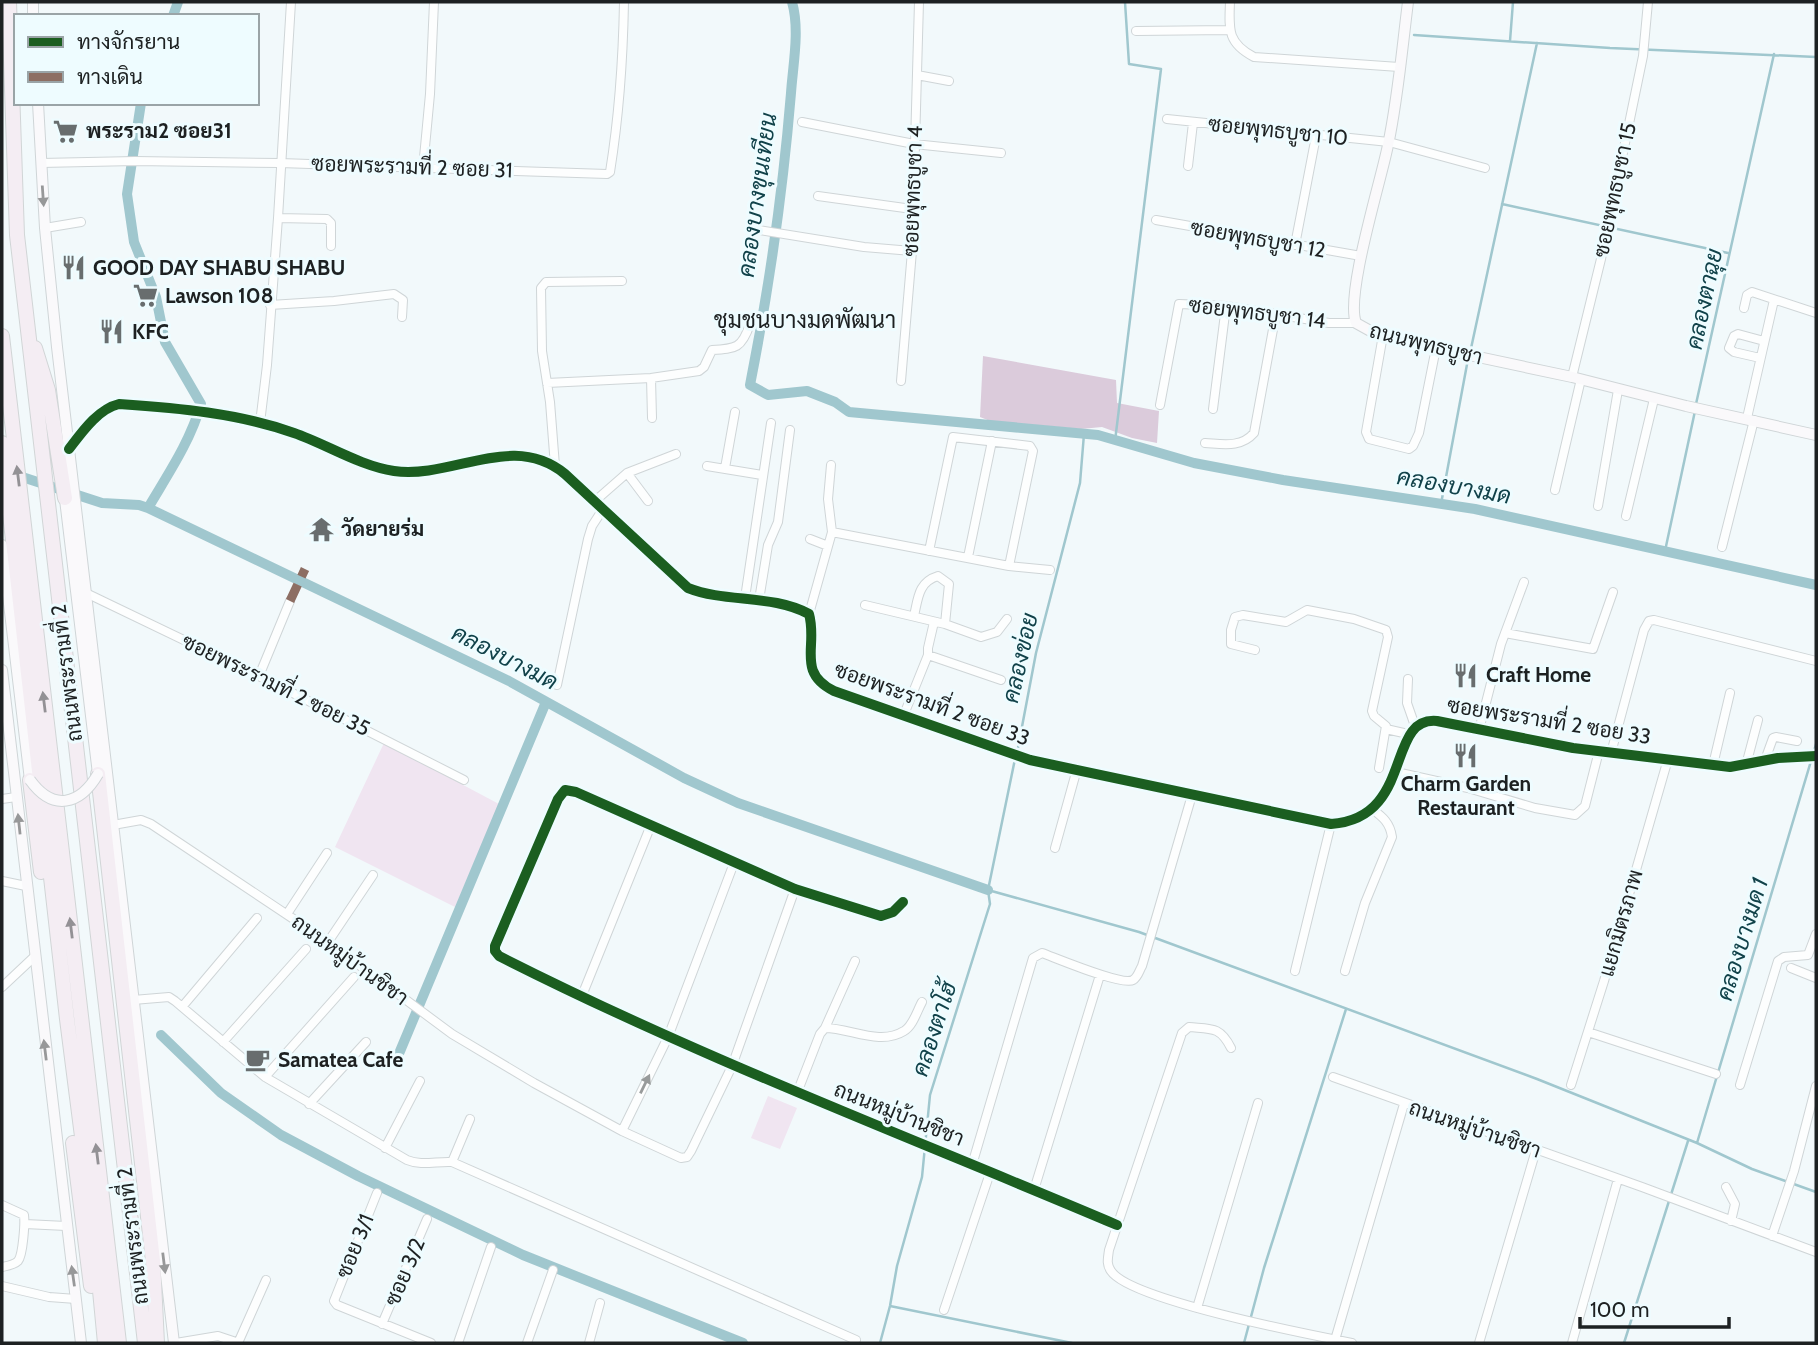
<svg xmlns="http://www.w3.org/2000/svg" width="1818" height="1345" font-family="Cabin,Sarabun,sans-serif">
<rect width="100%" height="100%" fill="#f2f9fb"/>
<path fill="#f0e5f1" d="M384 743 499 804 455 907 335 847Z
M768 1096 797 1108 780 1149 751 1138Z"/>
<path fill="#dbcbdb" d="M983 356 1116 380 1117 403 1159 411 1157 443 1132 438 1102 427 1081 429 990 421 980 417Z"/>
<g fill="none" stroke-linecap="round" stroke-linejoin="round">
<path stroke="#a0c7ce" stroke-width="2.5" d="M1414 35 1610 48 1816 57
M1510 41 1513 2
M1502 204 1728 253
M1470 353 1537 43
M1696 404 1774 54
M1115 441 1161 69 1129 64 1125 2
M1441 504 1468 359
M1665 551 1695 411
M1814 751 1816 744
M1017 753 1036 653 1080 483 1084 434
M988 890 1139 932 1537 1079 1697 1143 1752 1169 1816 1192
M1697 1143 1811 761
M890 1306 1072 1343
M880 1343 890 1306 897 1266 922 1177 930 1095 990 904 988 890 1015 759
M1244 1343 1264 1268 1346 1009
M1624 1343 1688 1141"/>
<path stroke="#a0c7ce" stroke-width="10" d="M792 2C800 30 793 64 791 93 783 190 769 289 750 385L768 395 807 391 835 402 849 412 1098 435 1194 463 1283 480 1475 509 1816 585
M173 16 178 2
M141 103 127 194 134 242 156 297 165 342 201 404C190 442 168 474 148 508
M13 474 102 503 139 505 148 508 509 681 684 778 738 803 988 890
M161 1035 221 1093 281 1135 358 1176 523 1255 743 1343
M398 1056 546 702"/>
<defs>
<path id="street" d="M1230 2C1229 29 1227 43 1254 57L1399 67
M1136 31 1229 30
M917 75 949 81
M1167 119 1389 142 1485 168
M802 122 914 144 1001 153
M41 163 135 161 280 163 607 174 610 172C619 116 623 59 624 2
M1188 166 1193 123
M423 168 430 94 434 2
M818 196 912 209
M278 218 327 219 331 223V246
M1156 220 1361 256
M45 228 81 222
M759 230 864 247 912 251
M1295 245 1316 136
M270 305 334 301 394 294 403 300 402 317
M1744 308 1747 295 1752 292 1816 313
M1383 335 1366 432 1369 439 1409 449 1413 446 1419 433 1436 348
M1760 358 1734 352 1729 348 1734 336 1738 334 1764 341
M1572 377 1601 259 1643 56 1648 2
M651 378 652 418
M901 381 912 251 919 2
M547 383 651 378 699 371 704 367 712 350C736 349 742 348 750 324
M1160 405 1179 304 1226 306 1329 323H1356
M1213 409 1226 306
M1747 418 1774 300
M260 423 267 365 278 218 291 2
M1205 443C1223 444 1241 448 1254 433L1276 313
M831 465 828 499 832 532
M555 466 550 402 542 351 541 288 546 282 622 281
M707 466 762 475
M725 468 735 412
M627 473 648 501
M1555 490 1581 379
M595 501 627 473 676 454
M1598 506 1618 390
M1626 516 1654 399
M810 539 828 546
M1722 547 1754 420
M929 551 953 437 1030 446 1033 451 1009 566
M968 557 992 441
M86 593 271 682 464 780
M745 598 771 423
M759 600 768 545 778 522 790 430
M865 605 945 624 981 637 997 632 1007 619
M809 614 832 532 1009 566 1050 570
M914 616C918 599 918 582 938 576L949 584 945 624
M1505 633 1593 649 1613 592
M1255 650 1231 644V630L1235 617 1243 615 1286 622 1307 610 1354 619 1386 630 1388 637 1372 711 1374 716 1386 726 1379 768
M928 655 1001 680
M259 676 290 601
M1408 679 1407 703 1415 726
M557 685 588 539 592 526 603 509
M903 717 928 655V648L934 622
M1386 729 1408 734
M1479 730 1501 644 1524 582
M1611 753 1644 630 1649 621 1654 620 1816 661
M1765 760 1773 738 1776 737 1797 741
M1713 765 1730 693
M1746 765 1758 720
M1396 772 1468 788 1535 808 1575 815 1585 806 1599 751
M2 799 16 797
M113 825 141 820 151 824 328 942 452 1034 534 1083 622 1131 681 1158 687 1157 691 1151 732 1066 795 889
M1055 848 1077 769
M2 881 26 886
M903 902 893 912 881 916 795 889 576 792 565 790 558 799 495 946V951L499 956C700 1058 910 1137 1117 1225
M287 914 327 853
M328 942 373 875
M1791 968 1816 978
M1295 971 1331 824
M1345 971 1365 903 1392 837C1390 823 1383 817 1372 809
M2 987 34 957
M581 998 651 825
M133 1000 169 997 175 1001 265 1077 407 1160C421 1166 437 1161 452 1162L856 1340
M182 1007 257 918
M825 1028 855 961
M1588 1032 1716 1074
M223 1042 306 949
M1231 1048C1220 1026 1211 1029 1189 1027L1182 1033 1109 1250C1108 1258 1106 1264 1111 1271 1130 1300 1311 1335 1352 1343
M265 1077 354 977
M1333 1077 1642 1187 1816 1252
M1571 1085 1604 981 1668 759
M1740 1085 1778 961 1784 957 1808 955 1816 934
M797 1093 820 1034 825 1028C850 1028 880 1046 904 1031 913 1026 917 1011 922 1002
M309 1104 366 1042
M622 1131 668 1037 734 863
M385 1148 420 1081
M452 1162 470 1119
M972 1165 1033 958 1042 953C1056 958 1122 986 1133 980 1138 977 1139 971 1142 966L1192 795
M1726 1187 1735 1204 1731 1221
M1034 1190 1100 975
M377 1193 334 1301 337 1305 431 1343
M2 1205 24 1215C25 1223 23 1255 18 1261 14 1265 7 1266 2 1267
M25 1224 66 1226
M1772 1236 1794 1171 1816 1086
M2 1286 49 1297 76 1299
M1197 1308 1258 1103
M944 1310 990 1173
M382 1324 427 1219
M1335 1340 1404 1104
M176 1343 218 1336 239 1343
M238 1343 266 1280
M458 1343 491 1247
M527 1343 553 1270
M589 1343 600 1303
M1479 1343 1536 1150
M1572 1343 1618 1179"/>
<path id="secondary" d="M33 2V16
M1408 2C1402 49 1398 98 1388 145 1381 181 1345 295 1356 323L1374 333 1436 348 1572 377 1686 406 1816 435
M38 103 45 228 57 347 174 1343
M69 449C82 432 98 409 119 404 178 408 238 413 294 433 326 444 360 466 394 471 454 479 512 431 565 474L688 588C726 603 772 594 809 614 818 646 796 672 834 691L1030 760 1331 824C1415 818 1385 716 1437 721L1573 748 1730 767 1778 758 1816 756
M64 491 98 774
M2 545 30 780
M2 670 81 1343"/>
<path id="highway" d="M9 2 17 235 145 1343
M2 336 119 1343
M35 348 48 390 65 498
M2 443 67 1019 95 1238 105 1343
M98 774 153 1261 157 1343
M30 780 41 872
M73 1143 91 1286"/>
</defs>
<use href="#street" stroke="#cfd5d7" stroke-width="10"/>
<use href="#secondary" stroke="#cfd5d7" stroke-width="12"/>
<use href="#highway" stroke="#d1d5d6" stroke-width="16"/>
<use href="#street" stroke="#fdfefe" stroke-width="8"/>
<use href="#secondary" stroke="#faf9fb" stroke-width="10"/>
<use href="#highway" stroke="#f4edf3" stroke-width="14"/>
<defs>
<path id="secondary-bridge" d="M30 780C53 812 80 805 98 774"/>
</defs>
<use href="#secondary-bridge" stroke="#cfd5d7" stroke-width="12" stroke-linecap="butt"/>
<use href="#secondary-bridge" stroke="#faf9fb" stroke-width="10"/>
<path stroke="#8d6e63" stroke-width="9" stroke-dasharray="18 9" stroke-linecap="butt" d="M290 601 305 569"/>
<defs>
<path id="cycleway" d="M69 449C82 432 98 409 119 404 178 408 238 413 294 433 326 444 360 466 394 471 454 479 512 431 565 474L688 588C726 603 772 594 809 614 818 646 796 672 834 691L1030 760 1331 824C1415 818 1385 716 1437 721L1573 748 1730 767 1778 758 1816 756
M903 902 893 912 881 916 795 889 576 792 565 790 558 799 495 946V951L499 956C700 1058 910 1137 1117 1225"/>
</defs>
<use href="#cycleway" stroke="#eefcff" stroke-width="15"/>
<use href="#cycleway" stroke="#1b5e20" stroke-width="10"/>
</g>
<defs><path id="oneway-solid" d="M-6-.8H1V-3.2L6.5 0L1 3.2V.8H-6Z" transform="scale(1.75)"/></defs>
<g fill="#979899">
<use href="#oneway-solid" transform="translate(43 196) rotate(86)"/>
<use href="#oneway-solid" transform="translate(19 824) rotate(-96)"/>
<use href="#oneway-solid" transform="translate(45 1050) rotate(-97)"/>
<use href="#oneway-solid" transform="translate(164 1263) rotate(83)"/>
<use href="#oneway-solid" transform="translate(73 1276) rotate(-98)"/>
</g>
<g fill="#939195">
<use href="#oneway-solid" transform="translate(18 476) rotate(-97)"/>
<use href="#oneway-solid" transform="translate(44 702) rotate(-97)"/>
<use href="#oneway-solid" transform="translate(71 928) rotate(-97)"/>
<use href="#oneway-solid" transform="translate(97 1154) rotate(-97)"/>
</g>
<use fill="#989b9b" href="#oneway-solid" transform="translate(645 1084) rotate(-64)"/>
<defs>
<symbol id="supermarket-bare" viewBox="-9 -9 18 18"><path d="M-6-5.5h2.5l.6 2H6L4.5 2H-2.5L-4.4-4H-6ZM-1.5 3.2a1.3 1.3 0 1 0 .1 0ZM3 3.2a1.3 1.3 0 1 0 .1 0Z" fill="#686d6e" stroke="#eefcff" stroke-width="2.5" paint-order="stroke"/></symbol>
<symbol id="restaurant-bare" viewBox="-9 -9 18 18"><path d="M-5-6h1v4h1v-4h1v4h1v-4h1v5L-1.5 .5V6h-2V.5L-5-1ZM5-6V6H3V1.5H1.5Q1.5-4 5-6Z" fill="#686d6e" stroke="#eefcff" stroke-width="2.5" paint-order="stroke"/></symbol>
<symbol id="temple-bare" viewBox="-9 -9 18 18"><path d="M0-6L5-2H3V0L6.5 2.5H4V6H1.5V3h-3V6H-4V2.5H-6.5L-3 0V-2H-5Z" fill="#686d6e" stroke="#eefcff" stroke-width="2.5" paint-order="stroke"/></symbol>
<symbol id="cafe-bare" viewBox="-9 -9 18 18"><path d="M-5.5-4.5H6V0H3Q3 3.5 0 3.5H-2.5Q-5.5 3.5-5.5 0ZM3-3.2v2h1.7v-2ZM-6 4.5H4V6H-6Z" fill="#686d6e" stroke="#eefcff" stroke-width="2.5" paint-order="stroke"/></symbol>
</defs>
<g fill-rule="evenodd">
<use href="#supermarket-bare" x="48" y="114" width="35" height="35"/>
<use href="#restaurant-bare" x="56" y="250" width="35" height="35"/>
<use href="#supermarket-bare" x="128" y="278" width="35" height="35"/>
<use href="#restaurant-bare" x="94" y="314" width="35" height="35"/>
<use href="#temple-bare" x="304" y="512" width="35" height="35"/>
<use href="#restaurant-bare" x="1448" y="658" width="35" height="35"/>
<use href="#restaurant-bare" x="1448" y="738" width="35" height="35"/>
<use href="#cafe-bare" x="240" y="1042" width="35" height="35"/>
</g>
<g text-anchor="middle" stroke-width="6" stroke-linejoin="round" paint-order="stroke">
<g font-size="21" font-weight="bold" fill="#1d2122" stroke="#eefcff" text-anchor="start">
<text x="86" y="138">พระราม2 ซอย31</text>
<text x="93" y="275">GOOD DAY SHABU SHABU</text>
<text x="165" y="303">Lawson 108</text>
<text x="132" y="339">KFC</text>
<text x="341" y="536">วัดยายร่ม</text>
<text x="1486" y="682">Craft Home</text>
<text x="1466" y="791" text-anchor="middle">Charm Garden<tspan x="1466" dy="24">Restaurant</tspan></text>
<text x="278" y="1067">Samatea Cafe</text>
</g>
<g font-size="21" fill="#1d2122" stroke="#eefcff">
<text transform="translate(1278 131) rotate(6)" y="7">ซอยพุทธบูชา 10</text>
<text transform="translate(412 167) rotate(2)" y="7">ซอยพระรามที่ 2 ซอย 31</text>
<text transform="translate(1615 190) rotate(-78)" y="7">ซอยพุทธบูชา 15</text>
<text transform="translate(913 191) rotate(-88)" y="7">ซอยพุทธบูชา 4</text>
<text transform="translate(1258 239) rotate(10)" y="7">ซอยพุทธบูชา 12</text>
<text transform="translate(1257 313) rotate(7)" y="7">ซอยพุทธบูชา 14</text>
<text transform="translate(1426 344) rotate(14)" y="7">ถนนพุทธบูชา</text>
<text transform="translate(67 673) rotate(-97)" y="7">ถนนพระรามที่ 2</text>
<text transform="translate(276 685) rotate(26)" y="7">ซอยพระรามที่ 2 ซอย 35</text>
<text transform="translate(932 704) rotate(20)" y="7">ซอยพระรามที่ 2 ซอย 33</text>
<text transform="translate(1549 721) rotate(9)" y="7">ซอยพระรามที่ 2 ซอย 33</text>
<text transform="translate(1621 923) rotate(-74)" y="7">แยกมิตรภาพ</text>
<text transform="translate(350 960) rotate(36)" y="7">ถนนหมู่บ้านชิชา</text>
<text transform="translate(899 1114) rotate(22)" y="7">ถนนหมู่บ้านชิชา</text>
<text transform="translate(1475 1129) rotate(19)" y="7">ถนนหมู่บ้านชิชา</text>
<text transform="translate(133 1236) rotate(-97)" y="7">ถนนพระรามที่ 2</text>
<text transform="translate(355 1246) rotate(-68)" y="7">ซอย 3/1</text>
<text transform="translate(405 1272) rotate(-67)" y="7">ซอย 3/2</text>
</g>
<g font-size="23" font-style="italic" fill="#11424a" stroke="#eefcff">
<text transform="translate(757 195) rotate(-82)" y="8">คลองบางขุนเทียน</text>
<text transform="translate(1704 299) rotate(-78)" y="8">คลองตาฉุย</text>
<text transform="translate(1454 486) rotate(10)" y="8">คลองบางมด</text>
<text transform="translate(505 657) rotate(27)" y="8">คลองบางมด</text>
<text transform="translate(1020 658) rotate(-77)" y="8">คลองข่อย</text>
<text transform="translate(1742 939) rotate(-73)" y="8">คลองบางมด 1</text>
<text transform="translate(934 1029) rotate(-72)" y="8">คลองตาโฮ้</text>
</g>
<g font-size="23" fill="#1d2122" stroke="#eefcff">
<text x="805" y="328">ชุมชนบางมดพัฒนา</text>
</g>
</g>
<rect width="1818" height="1345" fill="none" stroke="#1d2122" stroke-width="7"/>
<rect x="14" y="14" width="245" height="91" fill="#eefcff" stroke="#9aa4a7" stroke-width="2"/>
<rect x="28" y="37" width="35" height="10" fill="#1b5e20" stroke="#9aa4a7" stroke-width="2"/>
<text x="77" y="49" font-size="21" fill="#1d2122">ทางจักรยาน</text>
<rect x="28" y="72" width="35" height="10" fill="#8d6e63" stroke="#9aa4a7" stroke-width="2"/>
<text x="77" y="84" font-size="21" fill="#1d2122">ทางเดิน</text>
<path d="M1580 1317v10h149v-10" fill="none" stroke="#1d2122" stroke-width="3.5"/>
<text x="1590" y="1317" font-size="21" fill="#1d2122" stroke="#eefcff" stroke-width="5" paint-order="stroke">100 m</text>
</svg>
